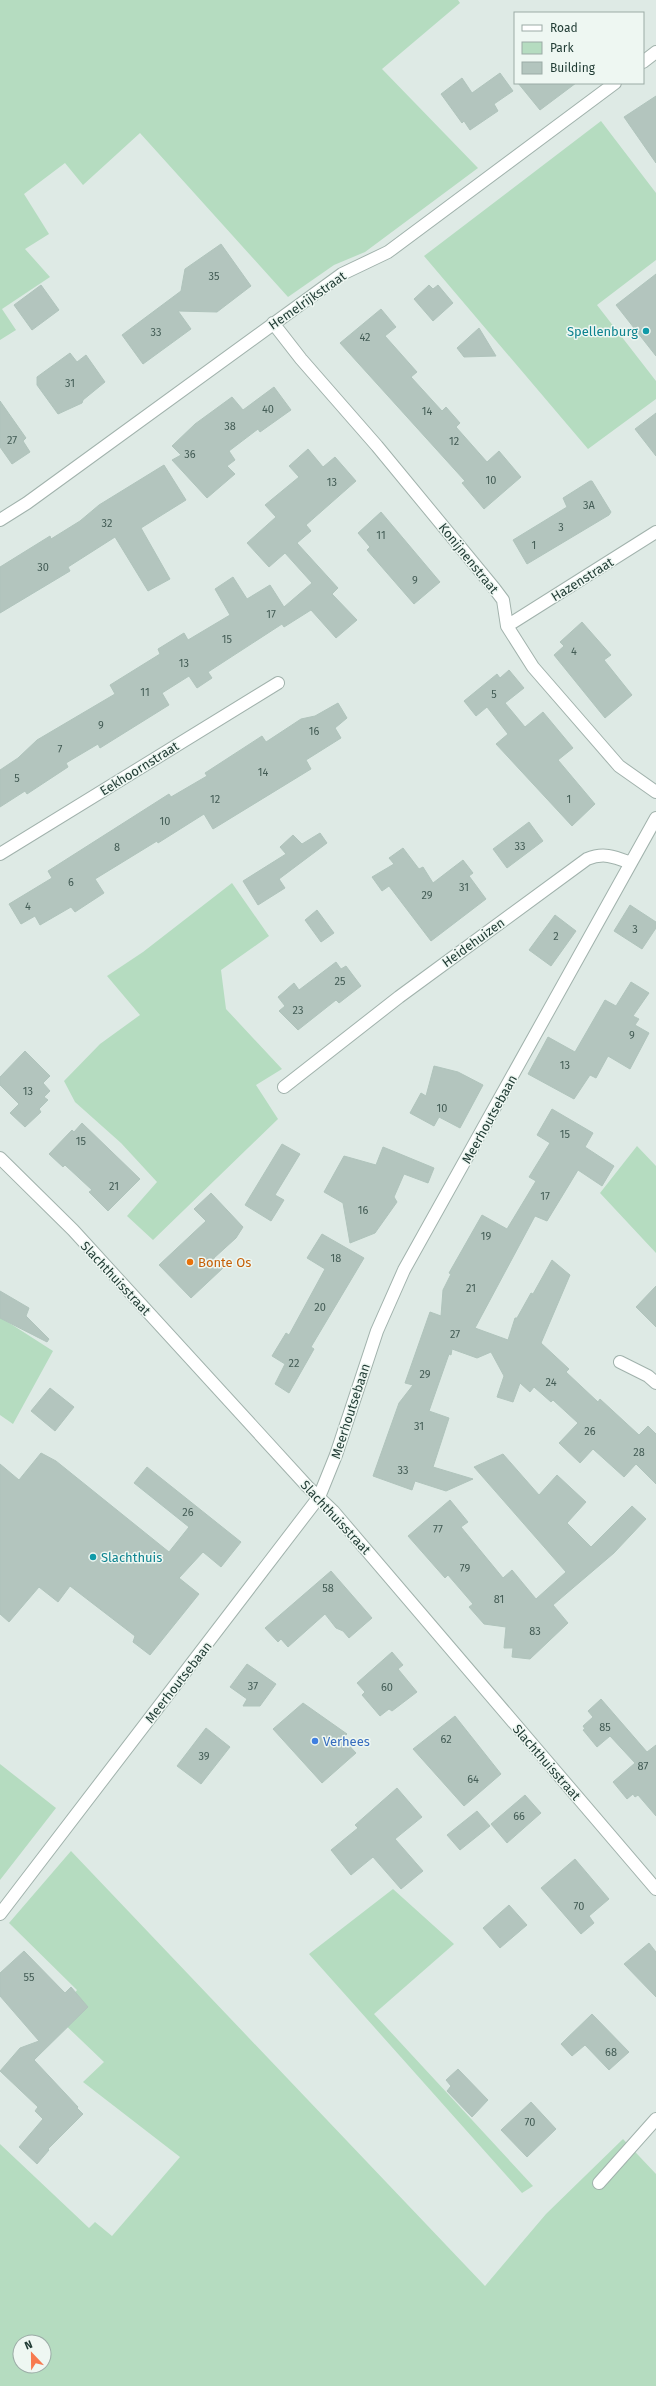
<svg xmlns="http://www.w3.org/2000/svg" width="656" height="2386" font-family="'Fira Sans',sans-serif">
<rect width="100%" height="100%" fill="#deeae5"/>
<path fill="#b5dcc0" fill-rule="evenodd" d="M0 0H458L460 3 382 69 478 168 365 252 334 265 288 297 140 133 83 185 65 163 24 194 49 234 25 249 50 277 2 309 16 330 0 340Z
M601 121 656 193V260L597 305 656 381V399L588 449 424 256Z
M232 883 269 936 221 970 226 1009 282 1069 256 1085 278 1119 153 1240 127 1216 157 1182 121 1143 75 1102 64 1081 100 1044 140 1015 107 976 143 952Z
M637 1146 656 1166V1253L600 1193Z
M0 1317 53 1351 13 1424 0 1415Z
M0 1764 56 1808 0 1880Z
M71 1851 485 2286 546 2214 623 2139 656 2174V2386H0V2144L89 2228 95 2222 112 2236 180 2157 83 2082 104 2062 57 2017 77 1990 9 1923ZM20 2342H44V2366H20Z
M393 1889 454 1944 374 2014 533 2186 522 2193 309 1954Z"/>
<path fill="#b3c5be" stroke="#b0c4bc" d="M500 73 513 91 494 104 498 111 470 130 464 121 462 123 441 94 462 78 472 93Z
M518 83H576L540 110Z
M656 96V163L624 117Z
M221 244 251 286 217 312 178 311 191 329 143 364 122 335 181 291 185 269Z
M656 274V356L616 305Z
M41 285 59 310 32 330 14 305Z
M429 285 433 289 438 285 453 303 433 321 414 299Z
M381 309 396 327 385 336 417 372 411 377 442 411 446 407 460 423 456 427 487 462 499 451 521 477 484 509 462 483 465 481 340 343Z
M479 328 496 356 464 357 457 348Z
M70 353 77 362 86 355 105 382 83 400 82 403 58 414 37 385V377Z
M274 387 291 410 260 432 258 429 229 451 235 460 227 466 235 474 207 498 172 460 181 455 172 446 195 424 232 397 243 410Z
M0 401 26 438 23 441 30 452 12 464 0 447Z
M656 413V456L635 429Z
M308 449 323 467 335 457 356 481 306 525 311 531 297 543 338 588 332 594 357 620 336 638 311 610 284 627 282 624 208 672 212 678 197 688 189 676 162 693 169 705 100 748 98 744 66 763 68 767 27 794 25 791 0 807V770L18 758 37 740 115 694 110 685 160 654 158 649 184 633 188 640 230 615 215 589 233 577 247 599 270 585 284 607 312 583 285 553 269 567 247 543 276 517 265 505 299 477 289 466Z
M164 465 186 500 141 528 170 579 148 591 115 537 68 567 70 571 0 613V567L50 536 51 539 80 521 99 505Z
M590 481H592L611 512 609 515 527 564 513 540 567 507 563 498Z
M381 512 440 582 414 604 367 550 370 547 358 533Z
M582 622 611 655 604 660 632 695 605 718 554 655 564 646 560 642Z
M509 670 524 688 505 703 525 727 543 712 573 748 558 760 595 804 572 826 496 744 508 734 487 707 476 716 464 701 497 674 500 678Z
M338 703 347 718 335 728 341 738 306 760 311 769 213 829 204 814 158 843 157 841 95 879 104 893 75 912 71 907 40 925 35 916 21 924 9 904 52 878 48 871 169 794 171 797 207 776 205 773 262 736 266 742 301 719 315 716Z
M529 822 543 841 507 868 493 849Z
M320 833 327 843 279 879 285 888 258 905 243 881 286 854 280 847 293 835 302 844Z
M403 848 419 869 423 867 433 883 463 860 473 873 469 876 486 899 431 941 389 886 382 891 372 877 394 864 389 858Z
M630 905 656 922V928L642 949 614 931Z
M317 910 334 933 321 942 305 920Z
M555 915 576 931 551 966 529 950Z
M336 962 341 969 346 966 361 986 339 1003 336 1000 298 1030 279 1011 285 1006 278 997 294 983 299 990Z
M631 982 649 993 633 1016 639 1019 635 1025 649 1033 630 1069 608 1056 596 1078 590 1075 574 1099 528 1074 548 1037 575 1052 605 1000 616 1006Z
M25 1051 50 1076 43 1083 50 1091 44 1097 48 1100 39 1109 41 1112 25 1127 10 1113 19 1104 0 1085V1077Z
M434 1066 458 1072 483 1085 460 1128 439 1117 434 1126 410 1113 421 1093 426 1096Z
M552 1109 593 1133 585 1147 614 1166 602 1186 578 1170 547 1221 535 1216 475 1328 508 1340 515 1318H517L531 1293 533 1294 552 1260 570 1275 541 1343 569 1369 566 1372 598 1402 600 1399 639 1435 648 1426 656 1434V1484L636 1464 624 1477 593 1449 580 1463 559 1443 578 1423 553 1400 551 1402 534 1387 530 1392 520 1383 513 1402 497 1397 504 1376 491 1352 477 1358 452 1349 451 1355 449 1354 429 1411 449 1418 433 1467 473 1479 446 1491 415 1481 412 1490 373 1476 399 1403 413 1385 405 1383 430 1312 441 1316 443 1290 451 1274 449 1273 482 1215 507 1229 536 1181 529 1177 550 1143 537 1135Z
M82 1123 140 1179 108 1211 89 1192 92 1190 65 1165 63 1167 49 1154 72 1130 74 1132Z
M282 1144 300 1154 275 1195 284 1200 271 1221 245 1205Z
M383 1147 434 1168 428 1183 404 1174 394 1197 397 1202 375 1233 350 1243 343 1203 324 1192 344 1156 376 1165Z
M211 1193 243 1227 236 1238 214 1258 223 1268 191 1298 159 1265 206 1221 194 1209Z
M322 1234 364 1258 311 1347 314 1349 289 1393 275 1384 285 1364 272 1356 286 1333 289 1335 325 1269 307 1258Z
M656 1286V1327L636 1307Z
M0 1291 29 1308 26 1316 49 1339 47 1342 0 1318Z
M50 1388 74 1407 55 1431 31 1411Z
M41 1453 56 1461 169 1552 189 1527 134 1483 147 1467 241 1542 221 1567 203 1552 179 1578 199 1594 150 1655 133 1642 135 1636 70 1586 58 1602 39 1587 9 1622 0 1614V1464L19 1480Z
M503 1454 539 1495 557 1475 586 1502 567 1523 591 1547 632 1506 646 1519 614 1553 553 1605 568 1623 530 1659 512 1657 513 1648H504L506 1627 484 1624 469 1607 473 1604 448 1575 445 1578 408 1536 450 1500 468 1522 461 1527 503 1578 512 1570 536 1599 566 1572 474 1467Z
M331 1571 372 1618 349 1638 343 1631 336 1628 325 1614 288 1647 281 1639 278 1642 265 1628Z
M392 1652 403 1665 398 1669 417 1692 392 1711 389 1709 380 1716 362 1695 365 1692 357 1683Z
M247 1664 276 1684 260 1706H243L247 1699 230 1687Z
M601 1699 647 1752 656 1745V1816L638 1795 635 1797 633 1794 627 1799 613 1782 635 1763 610 1736 597 1747 583 1730 585 1729 583 1726 593 1717 588 1711Z
M303 1703 347 1734 342 1738 356 1753 322 1783 273 1729Z
M455 1716 501 1774 464 1806 413 1749Z
M206 1728 230 1747 201 1784 177 1766Z
M397 1788 422 1817 395 1839 423 1871 401 1889 373 1857 351 1875 331 1850 358 1828 355 1825Z
M525 1795 541 1813 507 1843 491 1824Z
M477 1811 490 1826 460 1850 447 1835Z
M575 1859 609 1899 589 1916 594 1923 581 1934 541 1888Z
M509 1905 527 1925 500 1948 483 1928Z
M649 1943 656 1952V1997L624 1964Z
M24 1951 65 1993 71 1987 88 2007 34 2060 78 2107 77 2108 83 2114 48 2149 49 2150 37 2164 19 2147 43 2119 35 2111 38 2107 0 2071 20 2048 39 2041 0 1996V1973Z
M592 2014 629 2052 609 2070 585 2045 572 2056 561 2044Z
M458 2069 488 2100 472 2117 447 2091 451 2086 446 2080Z
M531 2102 556 2129 527 2157 501 2130Z"/>
<g fill="none" stroke-linecap="round" stroke-linejoin="round">
<defs>
<path id="minor" d="M643 62 656 52
M273 323 301 359 377 446 494 588 503 600 507 626 533 667 619 766 656 792
M0 520 27 503 342 274 388 252 615 83
M507 626 656 532
M0 854 278 683
M284 1087 399 997 587 859C604 852 615 857 631 863
M0 1158 73 1230 307 1486 333 1511 656 1889
M620 1362 648 1376 656 1383
M0 1914 319 1497 336 1455 377 1331 404 1270 656 818
M599 2183 656 2119"/>
</defs>
<use href="#minor" stroke="#a1b2ac" stroke-width="14"/>
<use href="#minor" stroke="#fff" stroke-width="12"/>
</g>
<g fill="#0f9aa8" stroke="#eef7f2" stroke-width="1.5">
<circle cx="646" cy="331" r="4"/>
<circle cx="93" cy="1557" r="4"/>
</g>
<circle fill="#e8710a" stroke="#eef7f2" stroke-width="1.5" cx="190" cy="1262" r="4"/>
<circle fill="#3f7fe0" stroke="#eef7f2" stroke-width="1.5" cx="315" cy="1741" r="4"/>
<g text-anchor="middle" stroke-width="3" stroke-linejoin="round" paint-order="stroke">
<g font-size="11" fill="#445d56">
<text x="214" y="280">35</text>
<text x="156" y="336">33</text>
<text x="365" y="341">42</text>
<text x="70" y="387">31</text>
<text x="268" y="413">40</text>
<text x="427" y="415">14</text>
<text x="230" y="430">38</text>
<text x="12" y="444">27</text>
<text x="454" y="445">12</text>
<text x="190" y="458">36</text>
<text x="491" y="484">10</text>
<text x="332" y="486">13</text>
<text x="589" y="509">3A</text>
<text x="107" y="527">32</text>
<text x="561" y="531">3</text>
<text x="381" y="539">11</text>
<text x="534" y="549">1</text>
<text x="43" y="571">30</text>
<text x="415" y="584">9</text>
<text x="271" y="618">17</text>
<text x="227" y="643">15</text>
<text x="574" y="655">4</text>
<text x="184" y="667">13</text>
<text x="145" y="696">11</text>
<text x="494" y="698">5</text>
<text x="101" y="729">9</text>
<text x="314" y="735">16</text>
<text x="60" y="753">7</text>
<text x="263" y="776">14</text>
<text x="17" y="782">5</text>
<text x="215" y="803">12</text>
<text x="569" y="803">1</text>
<text x="165" y="825">10</text>
<text x="520" y="850">33</text>
<text x="117" y="851">8</text>
<text x="71" y="886">6</text>
<text x="464" y="891">31</text>
<text x="427" y="899">29</text>
<text x="28" y="910">4</text>
<text x="635" y="933">3</text>
<text x="556" y="940">2</text>
<text x="340" y="985">25</text>
<text x="298" y="1014">23</text>
<text x="632" y="1039">9</text>
<text x="565" y="1069">13</text>
<text x="28" y="1095">13</text>
<text x="442" y="1112">10</text>
<text x="565" y="1138">15</text>
<text x="81" y="1145">15</text>
<text x="114" y="1190">21</text>
<text x="545" y="1200">17</text>
<text x="363" y="1214">16</text>
<text x="486" y="1240">19</text>
<text x="336" y="1262">18</text>
<text x="471" y="1292">21</text>
<text x="320" y="1311">20</text>
<text x="455" y="1338">27</text>
<text x="294" y="1367">22</text>
<text x="425" y="1378">29</text>
<text x="551" y="1386">24</text>
<text x="419" y="1430">31</text>
<text x="590" y="1435">26</text>
<text x="639" y="1456">28</text>
<text x="403" y="1474">33</text>
<text x="188" y="1516">26</text>
<text x="438" y="1533">77</text>
<text x="465" y="1572">79</text>
<text x="328" y="1592">58</text>
<text x="499" y="1603">81</text>
<text x="535" y="1635">83</text>
<text x="253" y="1690">37</text>
<text x="387" y="1691">60</text>
<text x="605" y="1731">85</text>
<text x="446" y="1743">62</text>
<text x="204" y="1760">39</text>
<text x="643" y="1770">87</text>
<text x="473" y="1783">64</text>
<text x="519" y="1820">66</text>
<text x="579" y="1910">70</text>
<text x="29" y="1981">55</text>
<text x="611" y="2056">68</text>
<text x="530" y="2126">70</text>
</g>
<g font-size="13" fill="#1f3a33" stroke="#eef7f2">
<text transform="translate(307 300) rotate(-35)" y="5">Hemelrijkstraat</text>
<text transform="translate(469 558) rotate(51)" y="5">Konijnenstraat</text>
<text transform="translate(582 579) rotate(-32)" y="5">Hazenstraat</text>
<text transform="translate(139 768) rotate(-32)" y="5">Eekhoornstraat</text>
<text transform="translate(473 942) rotate(-36)" y="5">Heidehuizen</text>
<text transform="translate(489 1119) rotate(-61)" y="5">Meerhoutsebaan</text>
<text transform="translate(116 1278) rotate(47)" y="5">Slachthuisstraat</text>
<text transform="translate(350 1411) rotate(-72)" y="5">Meerhoutsebaan</text>
<text transform="translate(336 1517) rotate(47)" y="5">Slachthuisstraat</text>
<text transform="translate(178 1682) rotate(-52)" y="5">Meerhoutsebaan</text>
<text transform="translate(547 1762) rotate(49)" y="5">Slachthuisstraat</text>
</g>
<g font-size="13" fill="#0d838f" stroke="#eef7f2" text-anchor="end">
<text x="638" y="336">Spellenburg</text>
<text x="101" y="1562" text-anchor="start">Slachthuis</text>
</g>
<g font-size="13" fill="#c56008" stroke="#eef7f2" text-anchor="start">
<text x="198" y="1267">Bonte Os</text>
</g>
<g font-size="13" fill="#366cbe" stroke="#eef7f2" text-anchor="start">
<text x="323" y="1746">Verhees</text>
</g>
</g>
<rect x="514" y="12" width="130" height="72" fill="#eef7f2" stroke="#9baba6"/>
<rect x="522" y="25" width="20" height="6" fill="#ffffff" stroke="#9baba6"/>
<text x="550" y="32" font-size="12" fill="#1f3a33">Road</text>
<rect x="522" y="42" width="20" height="12" fill="#b5dcc0" stroke="#9baba6"/>
<text x="550" y="52" font-size="12" fill="#1f3a33">Park</text>
<rect x="522" y="62" width="20" height="12" fill="#b3c5be" stroke="#9baba6"/>
<text x="550" y="72" font-size="12" fill="#1f3a33">Building</text>
<g transform="translate(32 2354) rotate(338)"><circle r="19" fill="#eef7f2" stroke="#9baba6"/>
<path d="M0-3L7 15L0 10L-7 15Z" fill="#f77a4f"/>
<text y="-6" font-size="11" font-weight="bold" text-anchor="middle" fill="#1f3a33">N</text>
</g>
</svg>
